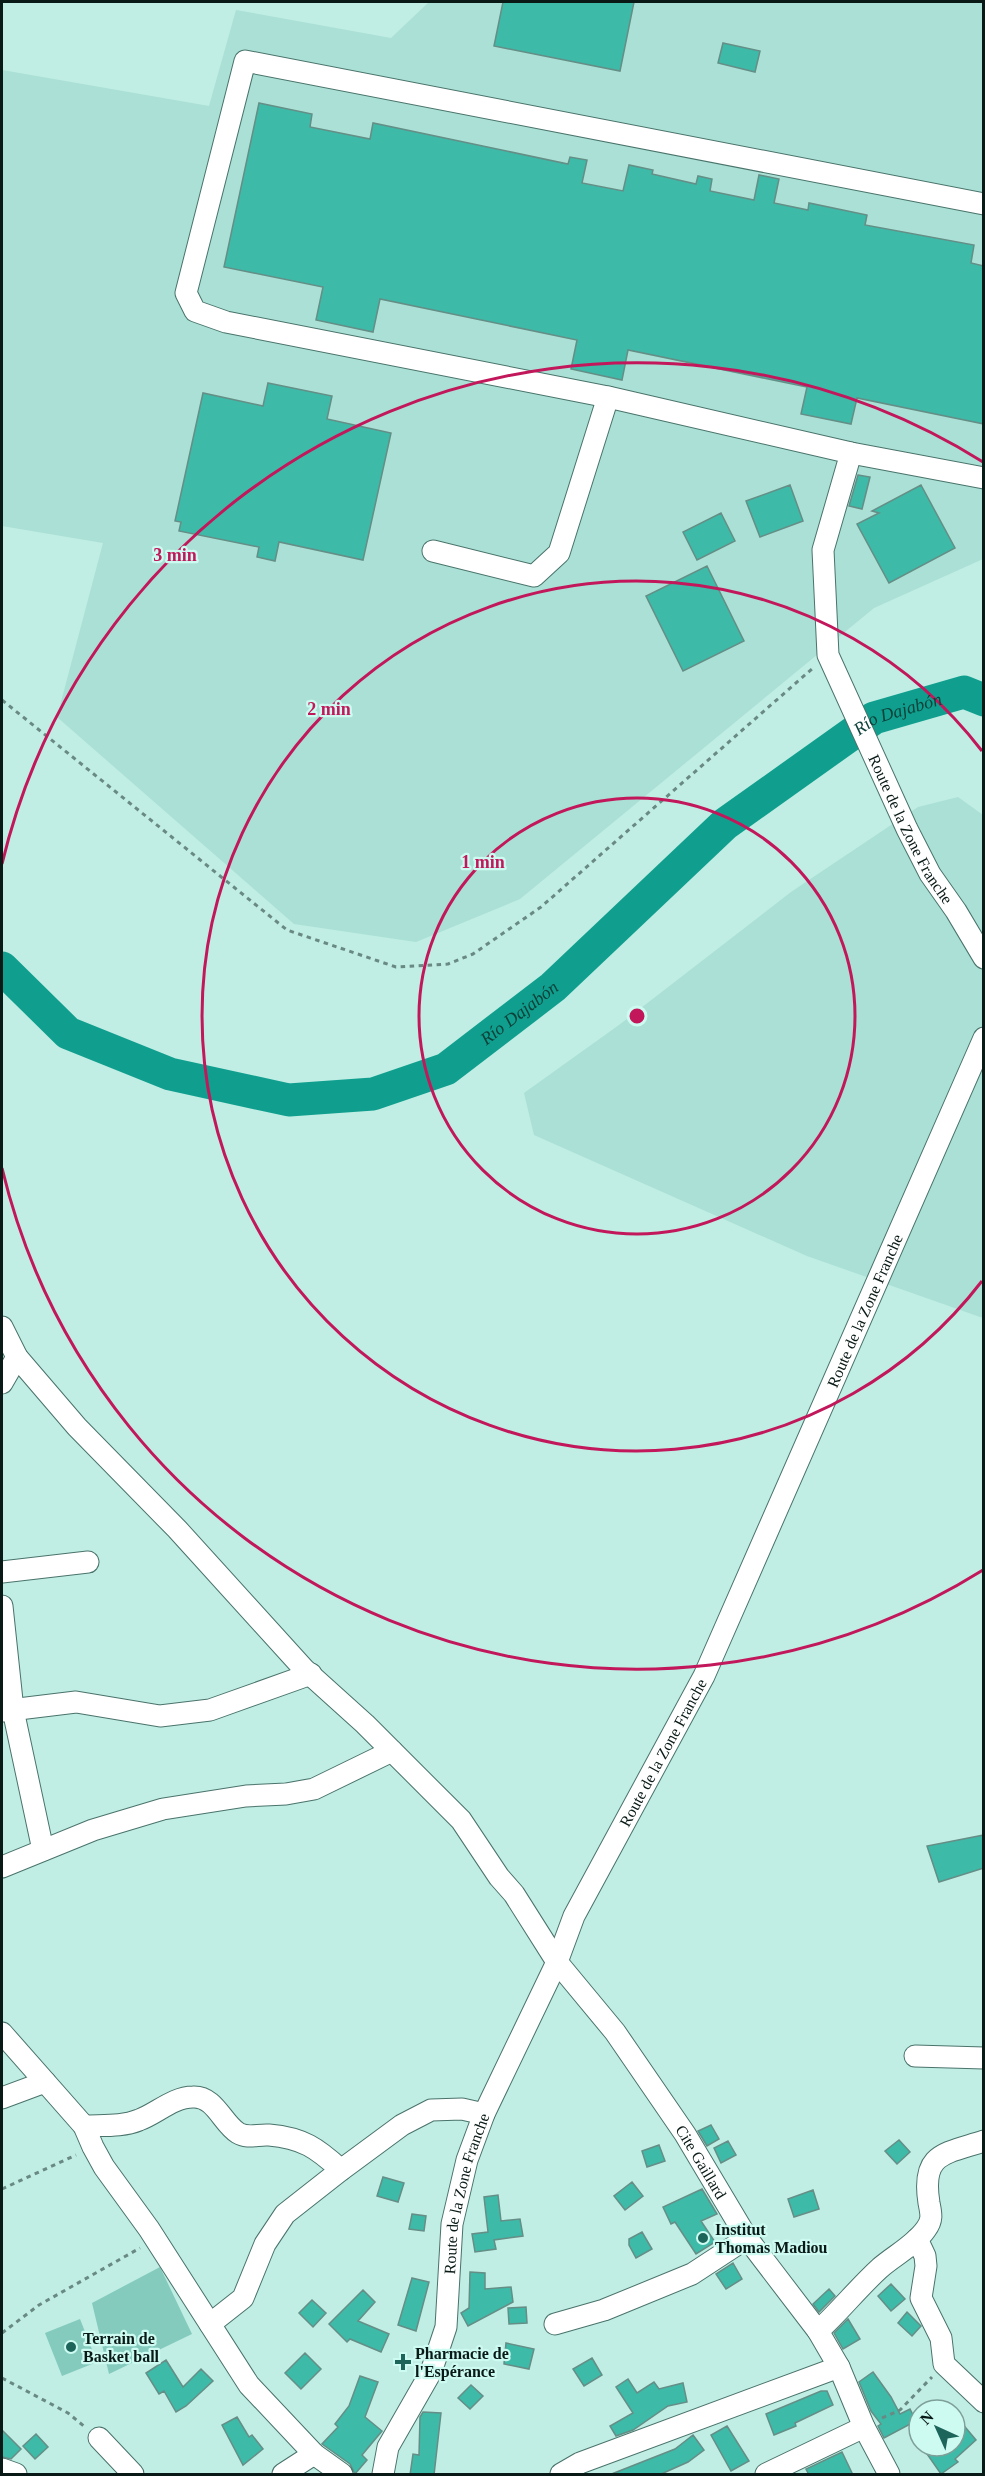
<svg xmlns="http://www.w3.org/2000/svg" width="985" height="2476" font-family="Georgia,serif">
<rect width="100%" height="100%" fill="#c0ede4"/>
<path fill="#aae0d5" d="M429 2H983V559L874 608 520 899 416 942 294 924 57 717 103 543 2 526V70L209 106 236 10 391 38Z
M958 797 983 815V1318L807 1256 534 1135 524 1093 619 1025 791 892 918 807Z"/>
<path fill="#84cbbe" d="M160 2267 192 2334 109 2374 92 2303Z
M80 2319 97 2362 62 2376 45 2333Z"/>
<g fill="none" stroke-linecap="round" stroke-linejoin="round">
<path stroke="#109f8e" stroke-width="33" id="s1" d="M2 968 68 1033 170 1074 289 1100 373 1094 446 1069 553 987 725 824 874 718 964 692 984 700"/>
</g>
<path fill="#3ebaa8" stroke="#648e86" stroke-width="1.5" d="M503 2H634L620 71 494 46Z
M723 43 760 51 755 72 718 63Z
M259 103 312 114 310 127 370 139 373 123 568 164 570 157 587 160 582 183 623 191 629 165 653 170 652 174 696 184 698 176 712 179 710 191 754 200 759 175 779 179 774 203 808 210 809 203 867 215 865 225 974 245 971 263 984 266V424L857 398 851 424 801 414 807 387 628 350 622 380 571 369 577 340 380 299 373 332 316 320 323 287 224 267Z
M268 383 332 396 327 419 391 433 363 560 279 542 275 561 257 557 259 547 179 531 181 522 175 521 203 393 263 406Z
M858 475 870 477 862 509 849 506Z
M790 485 803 521 760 537 746 501Z
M921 485 955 548 889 583 857 524 879 513 872 511Z
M721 513 735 541 697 560 683 532Z
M707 566 744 641 683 671 646 596Z
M984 1835V1868L939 1882 927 1846Z
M711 2125 719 2139 707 2146 698 2131Z
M899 2140 910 2152 897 2164 885 2151Z
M728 2141 736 2155 721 2163 714 2148Z
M659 2145 665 2161 647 2167 642 2151Z
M383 2177 404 2183 398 2202 377 2196Z
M632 2182 643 2196 625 2210 614 2196Z
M702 2189 717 2214 701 2221 715 2242 696 2254 675 2222 671 2224 663 2207Z
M813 2190 819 2209 794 2217 788 2199Z
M498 2195 501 2221 520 2219 523 2236 494 2240 496 2249 475 2252 472 2234 488 2232 484 2197Z
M412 2214 426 2216 424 2231 409 2229Z
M642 2232 652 2249 636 2258 629 2245V2239Z
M733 2263 742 2279 726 2289 716 2274Z
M470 2272 485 2273V2289L511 2287 513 2302 468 2326 461 2313 469 2308Z
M412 2278 429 2282 416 2331 398 2325Z
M891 2284 905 2299 891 2311 878 2296Z
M829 2289 835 2296 819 2312 813 2304Z
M363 2290 375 2302 358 2321 389 2334 381 2352 350 2339 347 2342 329 2324Z
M312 2300 326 2313 313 2327 299 2313Z
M526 2307 527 2323 509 2324 508 2308Z
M907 2312 921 2326 912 2336 898 2323Z
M848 2319 860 2339 843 2349 834 2333Z
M506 2343 534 2349 529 2369 504 2364Z
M305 2353 321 2369 301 2389 285 2373Z
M592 2358 602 2375 584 2386 573 2369Z
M166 2360 183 2387 201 2369 213 2381 186 2406 176 2412 164 2391 159 2394 146 2373Z
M873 2372 891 2397 900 2414 910 2409 916 2421 884 2438 878 2426 881 2424 871 2411 859 2382Z
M360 2376 378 2382 365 2417 382 2431 362 2455 367 2460 355 2474 350 2464 322 2444 338 2427 335 2424 349 2406Z
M628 2379 637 2393 654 2382 659 2389 683 2383 687 2402 668 2406 633 2430 616 2436 610 2426 633 2413 616 2387Z
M471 2385 483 2396 470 2409 458 2398Z
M821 2391H827L833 2405 795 2423 796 2426 774 2435 766 2414Z
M423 2412 441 2413 434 2475H410L413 2454 419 2455 420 2417Z
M955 2415 976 2440 955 2459 958 2462 941 2474 927 2454 939 2446H955Z
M237 2417 249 2437 252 2435 263 2449 243 2465 222 2425Z
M727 2426 749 2461 731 2471 711 2435Z
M2 2430 21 2449 11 2459 2 2457Z
M36 2434 48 2447 35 2459 23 2446Z
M693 2435 704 2450 688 2462 659 2475H609L675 2449Z
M842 2452 853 2475H809L806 2469Z"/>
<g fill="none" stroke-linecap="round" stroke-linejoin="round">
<defs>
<g id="minor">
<path d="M984 204 245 61 186 293 195 311 226 322 608 397 851 453 984 478"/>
<path id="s2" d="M851 453 823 550 828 655 907 829 930 874 956 911 984 958"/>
<path d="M433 551 534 576 559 553 608 397"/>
<path id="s3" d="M2 1327 17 1357 77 1427 177 1529 304 1669 365 1724 461 1820 499 1877 514 1894 557 1962 615 2032 685 2134 747 2238 818 2331 839 2367 864 2427 889 2474"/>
<path d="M2 1383 17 1357"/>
<path d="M2 1572 88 1562"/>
<path d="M2 1606 13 1710 43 1850"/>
<path d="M2 1711 76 1702 160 1716 210 1710 311 1674"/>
<path d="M2 1867 93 1830 163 1809 246 1796 286 1794 314 1789 392 1751"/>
<path d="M2 2033 84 2126 93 2147 104 2167 149 2229 249 2385 314 2454 342 2474"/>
<path d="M915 2056 984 2058"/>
<path d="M2 2098 45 2082"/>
<path d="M84 2126C102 2125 122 2127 139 2120 156 2114 173 2097 193 2097 215 2096 222 2123 238 2133 248 2139 258 2134 269 2135 303 2138 317 2148 341 2170"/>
<path d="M917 2239 925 2256 926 2266 921 2298 941 2338 944 2364 984 2402"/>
<path d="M210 2324 243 2298 265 2244 285 2214 341 2170 402 2125 431 2110 462 2109 484 2114"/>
<path d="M555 2324 604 2310 692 2274 747 2238"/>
<path d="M818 2331C840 2311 858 2288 880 2268 895 2255 915 2245 926 2229 933 2220 931 2213 929 2203 921 2153 944 2154 984 2141"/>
<path d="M99 2438 133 2474"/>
<path d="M2 2469 16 2474"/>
<path d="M283 2474 314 2454"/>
<path id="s4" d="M383 2474 388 2447 431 2372 446 2327 452 2224 467 2160 484 2114 557 1962 574 1916 704 1676 984 1038"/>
<path d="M561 2474 580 2463 839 2367"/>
<path d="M766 2474 864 2427"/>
</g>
</defs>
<use href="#minor" stroke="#49736b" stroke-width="23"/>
<path stroke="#698983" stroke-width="3" stroke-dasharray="4.5 4.5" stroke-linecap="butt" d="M2 700 287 930 396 967 448 964 473 954 541 907 813 668
M2 2189 76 2155
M2 2333 39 2305 140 2248
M2 2378 68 2413 85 2427
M882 2418 900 2410 932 2377"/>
<use href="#minor" stroke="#fff" stroke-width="21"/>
</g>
<g fill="none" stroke="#c2185b" stroke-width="3">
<circle cx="637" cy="1016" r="218"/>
<path d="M982 1281A435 435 0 1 1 982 751"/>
<path d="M983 1570A653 653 0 0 1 2 1168M2 864A653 653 0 0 1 983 462"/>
</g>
<g fill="#1d655b" stroke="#cdfaf1" stroke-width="2">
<circle cx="703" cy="2238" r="6"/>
<circle cx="71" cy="2347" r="6"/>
<path d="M400 2353h6v6h6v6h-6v6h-6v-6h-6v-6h6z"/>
</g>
<g text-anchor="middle" stroke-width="4.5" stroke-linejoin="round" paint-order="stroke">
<g font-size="16" fill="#081916" stroke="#cdfaf1">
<text dy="6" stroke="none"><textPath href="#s2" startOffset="399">Route de la Zone Franche</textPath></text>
<text dy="6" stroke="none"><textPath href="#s4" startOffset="1269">Route de la Zone Franche</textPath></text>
<text dy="6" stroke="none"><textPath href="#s4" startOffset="783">Route de la Zone Franche</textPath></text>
<text dy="6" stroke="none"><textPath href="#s3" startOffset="1094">Cite Gaillard</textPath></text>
<text dy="6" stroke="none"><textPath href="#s4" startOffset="297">Route de la Zone Franche</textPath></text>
</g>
<g font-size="16" font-weight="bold" fill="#081916" stroke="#cdfaf1" text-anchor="start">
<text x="715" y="2235">Institut<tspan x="715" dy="18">Thomas Madiou</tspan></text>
<text x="83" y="2344">Terrain de<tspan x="83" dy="18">Basket ball</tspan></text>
<text x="415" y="2359">Pharmacie de<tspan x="415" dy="18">l'Espérance</tspan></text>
</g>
<g font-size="18" font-style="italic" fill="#0b423a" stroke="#cdfaf1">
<text dy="6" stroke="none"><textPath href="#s1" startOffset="1064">Río Dajabón</textPath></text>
<text dy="6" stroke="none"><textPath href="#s1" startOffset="578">Río Dajabón</textPath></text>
</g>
</g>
<circle cx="637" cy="1016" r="9" fill="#c2185b" stroke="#cdfaf1" stroke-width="3"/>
<g font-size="18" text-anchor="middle" font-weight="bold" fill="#c2185b" stroke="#cdfaf1" stroke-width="4.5" stroke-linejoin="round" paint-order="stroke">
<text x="175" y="561">3 min</text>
<text x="329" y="715">2 min</text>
<text x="483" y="868">1 min</text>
</g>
<rect width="985" height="2476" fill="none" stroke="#081916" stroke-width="6"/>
<g transform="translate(937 2428) rotate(315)"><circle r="28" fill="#cdfaf1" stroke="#7ea099" stroke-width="1.5"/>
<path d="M0-4.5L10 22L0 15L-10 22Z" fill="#1d655b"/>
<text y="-9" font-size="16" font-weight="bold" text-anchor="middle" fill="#081916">N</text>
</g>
</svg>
